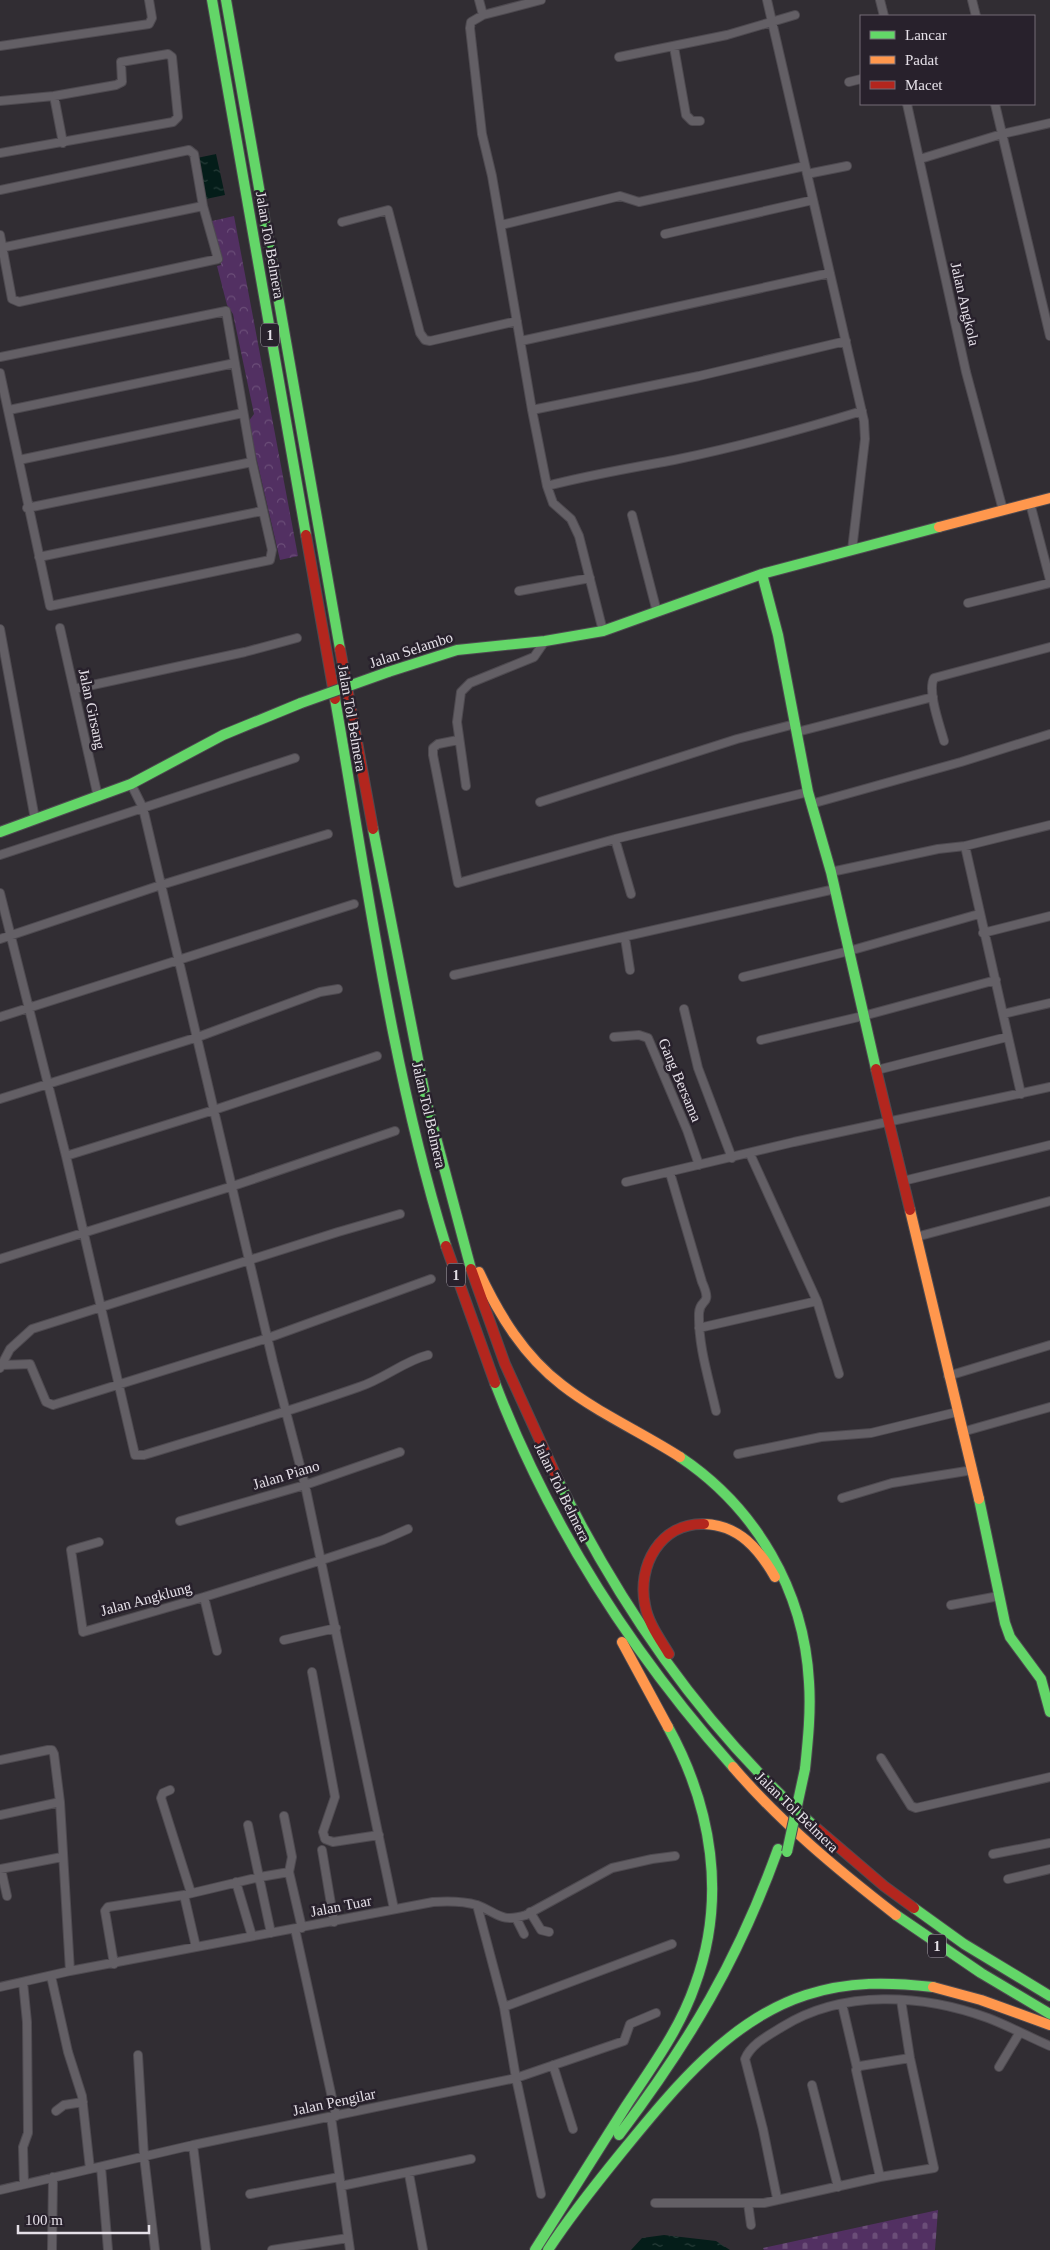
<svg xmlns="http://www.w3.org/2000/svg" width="1050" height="2250" font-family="Georgia,serif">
<defs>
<pattern id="cemetery-stones" width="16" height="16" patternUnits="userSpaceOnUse" patternTransform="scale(1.25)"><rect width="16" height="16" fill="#523062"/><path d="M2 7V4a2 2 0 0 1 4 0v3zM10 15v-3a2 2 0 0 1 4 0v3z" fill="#6b4e78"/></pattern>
<pattern id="park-crowns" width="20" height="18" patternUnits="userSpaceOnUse" patternTransform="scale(1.25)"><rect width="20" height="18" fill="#523062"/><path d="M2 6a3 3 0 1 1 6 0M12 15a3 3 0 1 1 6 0" fill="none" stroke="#6b4e78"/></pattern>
<pattern id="water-ripples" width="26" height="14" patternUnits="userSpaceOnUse" patternTransform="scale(1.25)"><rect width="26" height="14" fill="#041d19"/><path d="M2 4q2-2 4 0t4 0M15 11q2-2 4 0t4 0" fill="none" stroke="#283e3a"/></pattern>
</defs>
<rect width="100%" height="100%" fill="#312d33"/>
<path fill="url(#cemetery-stones)" d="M938 2210 935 2250H764L763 2248Z"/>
<path fill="url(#park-crowns)" d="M234 216 298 556 280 560 248 422 254 414 233 314 227 305 217 266 221 265 212 221Z"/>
<path fill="url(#water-ripples)" d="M216 154 225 195 206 199 197 158Z
M664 2235 716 2241 730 2250H631L642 2238Z"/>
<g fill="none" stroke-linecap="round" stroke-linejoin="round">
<defs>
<path id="street" d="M479 0 483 15
M541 0 483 15 471 22 470 28 482 134 492 176 532 410 547 486 553 503 571 519 579 536 603 631
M767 0 864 421 865 439 852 550
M880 0 884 16
M972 0 976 16
M0 46 149 24 152 18 149 0
M674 47 686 115 692 121H700
M619 57 727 35 795 15
M849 82 861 79
M54 96 63 143
M0 101 54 96 116 85 122 82 121 62 168 54 172 57 178 117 173 122 0 153
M907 104 966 372 1003 510
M995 104 1050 336
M920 159 1002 134 1050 123
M807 174 847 166
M0 190 189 150 194 154 203 206 218 259 19 302 12 299 0 235
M342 222 388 210 420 333 425 340 430 341 517 321
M501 225 620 196 639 202 805 166
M665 234 813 200
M0 248 203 206
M521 341 830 273
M0 357 226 311 252 462 272 550 270 560 50 606 0 373
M9 410 235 363
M532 410 699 376 846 341
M19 460 243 413
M547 486C589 475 631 468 674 460 737 447 800 430 862 411
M1030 503 1050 580
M27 508 252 462
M632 515 657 612
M39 557 262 511
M519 591 590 578
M968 603 1050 583
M60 628 98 797
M0 629 35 819
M74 689 245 652 297 638
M797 732 933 697
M458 740 438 744 433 748V755L458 883 615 839 808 792
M944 741C940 726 927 691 934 678L1050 647
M131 784 143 808 273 1362 305 1485 394 1909
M466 786 457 722 461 692 470 683 534 657 545 641
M540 802 737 739 795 724
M811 804 961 762 1050 734
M615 839 631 894
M965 846 1021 1094
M0 855 295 758
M831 872 938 849 965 846 1050 825
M0 893 66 1156 135 1455H144C216 1433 288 1412 359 1387 384 1379 404 1361 428 1355
M983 933 1050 916
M625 938 630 970
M0 939 161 885 328 834
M454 975 835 889
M743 977 849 951 979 914
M684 1009 698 1068 732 1158
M1003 1014 1050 1003
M0 1017 354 904
M614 1037 639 1035 648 1038 687 1130 699 1165
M761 1040 863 1016 996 980
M877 1070 1007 1037
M0 1099 198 1037 320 992 338 989
M750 1154 817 1301 839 1374
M66 1156 214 1110 377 1056
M670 1173 702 1282C713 1307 700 1297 699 1313 698 1346 709 1379 716 1411
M903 1181 1050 1145
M626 1182 794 1142 1050 1087
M916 1237 1050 1201
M0 1259 233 1186 395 1131
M699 1328 817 1301
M3 1365 30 1364 46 1402 53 1405 268 1338 431 1279
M0 1368 10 1349 32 1329 338 1232 400 1214
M948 1376 1050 1345
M962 1432 1050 1407
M738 1454 821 1437 871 1433 957 1412
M842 1498 892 1483 973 1470
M180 1521 305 1485 400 1452
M99 1542 71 1550 83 1632 204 1597 322 1560 383 1540 408 1529
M204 1597 217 1651
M951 1605 999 1596
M284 1640 336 1628
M312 1672 335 1797 323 1832 325 1839 333 1842 379 1835
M881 1758 911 1806 916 1808 1050 1777
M0 1760 48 1750H52L54 1754 60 1802 70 1971
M170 1790 163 1793 161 1798 191 1893
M0 1815 60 1802
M284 1816 292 1857 289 1872 302 1928
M248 1825 271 1933
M322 1850 334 1922
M993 1854 1050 1843
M0 1869 62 1857
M1 1869 7 1896
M1008 1879 1050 1869
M236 1882 252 1936
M184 1895 196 1947
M477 1905 504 2007 516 2078 541 2194
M530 1912 541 1930 549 1932
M516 1918 524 1934
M295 1929 336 2116
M114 1964 105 1911 108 1907 184 1895 260 1877 289 1872
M51 1976 68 2052 82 2096 90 2169
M23 1982 27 2022 28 2133 23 2147 24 2184
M0 1987 70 1971 433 1902C447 1901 463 1901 477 1905 498 1913 500 1923 526 1915L612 1868 652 1859 675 1856
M842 2004 857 2068
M504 2007 672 1944
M138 2055 144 2156 155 2250
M553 2065 573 2129
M999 2067 1020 2032
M812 2085 838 2187
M56 2111 64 2105 83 2102
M331 2117 350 2250
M193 2145 206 2250
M101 2167 108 2250
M409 2174 423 2250
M880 2177 856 2070 860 2066 910 2058
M341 2186 471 2159
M0 2190 193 2145 516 2078 624 2041 630 2024 656 2013
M250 2194 339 2177
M777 2198 763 2129 745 2059C751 2044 769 2035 782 2027 843 1989 922 1994 988 2018 1009 2026 1029 2037 1050 2046
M655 2203H764L880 2177 934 2168 910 2058 901 2000
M748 2203 751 2225
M52 2250 53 2177
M272 2250 348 2238"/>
<path id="fast" d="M212 0 306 535
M226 0 340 649
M762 574 778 635 808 792 831 872 876 1069
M388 672 457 650 545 641 603 631 762 574 939 527
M335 699C367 881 391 1068 446 1246
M373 829 426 1100 471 1269
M0 832 131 784 223 735 301 703
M495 1383C550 1527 631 1652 733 1767
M680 1457C756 1508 804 1590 809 1682 811 1711 808 1740 805 1769
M558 1480C621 1608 706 1730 814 1826
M979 1499 1005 1623 1010 1637 1041 1679 1050 1712
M914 1908 964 1944 1050 1996
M896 1915 981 1973 1050 2014
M619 2135C690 2041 738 1960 778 1849
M535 2250C565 2202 596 2154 626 2106 651 2068 680 2029 695 1985 727 1898 712 1807 668 1727
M548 2250C570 2216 595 2185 621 2153 671 2092 728 2020 806 1995 849 1981 889 1982 933 1987"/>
<path id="slow" d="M939 527 1050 498
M910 1210 979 1499
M479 1272C499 1315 524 1356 562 1385 598 1413 641 1432 680 1457
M704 1524C739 1525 759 1549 775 1577
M622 1642 668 1727
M733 1767C781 1823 838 1870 896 1915
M933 1987 981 2000 1050 2025"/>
<path id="jam" d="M306 535 335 699
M340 649 373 829
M876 1069 910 1210
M446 1246 495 1383
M471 1269 505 1364 558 1480
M669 1654C660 1639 648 1623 645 1605 637 1566 660 1523 704 1524
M814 1826 884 1886 914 1908"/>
</defs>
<use href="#street" stroke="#4e4a50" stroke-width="10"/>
<use href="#fast" stroke="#4e4a50" stroke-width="12"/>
<use href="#slow" stroke="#4e4a50" stroke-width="12"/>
<use href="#jam" stroke="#4e4a50" stroke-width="12"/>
<use href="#street" stroke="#635f65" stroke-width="8"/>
<use href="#fast" stroke="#63d668" stroke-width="10"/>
<use href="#slow" stroke="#ff974d" stroke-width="10"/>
<use href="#jam" stroke="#b3261e" stroke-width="10"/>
<defs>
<path id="fast-bridge" d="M301 703 388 672
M787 1852 805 1769"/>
</defs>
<use href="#fast-bridge" stroke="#4e4a50" stroke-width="12" stroke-linecap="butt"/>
<use href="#fast-bridge" stroke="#63d668" stroke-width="10"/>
</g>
<g text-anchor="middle" stroke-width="5" stroke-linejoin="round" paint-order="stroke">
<g fill="#28212c" stroke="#aca7b0" stroke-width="1">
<rect x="261" y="323.5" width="18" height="23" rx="4"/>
<rect x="447" y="1263.5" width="18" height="23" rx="4"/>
<rect x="928" y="1934.5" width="18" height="23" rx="4"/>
</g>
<g font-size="14" font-weight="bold" fill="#e5e0e8">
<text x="270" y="340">1</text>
<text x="456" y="1280">1</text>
<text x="937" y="1951">1</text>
</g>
<g font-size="15" fill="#e5e0e8" stroke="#28212c">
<text transform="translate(270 245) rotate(80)" y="5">Jalan Tol Belmera</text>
<text transform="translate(965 304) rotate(77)" y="5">Jalan Angkola</text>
<text transform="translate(411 650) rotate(-18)" y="5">Jalan Selambo</text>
<text transform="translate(92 709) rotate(78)" y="5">Jalan Girsang</text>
<text transform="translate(352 718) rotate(80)" y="5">Jalan Tol Belmera</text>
<text transform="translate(680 1080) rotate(67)" y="5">Gang Bersama</text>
<text transform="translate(429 1115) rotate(77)" y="5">Jalan Tol Belmera</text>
<text transform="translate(286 1475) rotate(-17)" y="5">Jalan Piano</text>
<text transform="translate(562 1492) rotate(64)" y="5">Jalan Tol Belmera</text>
<text transform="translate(146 1599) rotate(-15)" y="5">Jalan Angklung</text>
<text transform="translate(797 1812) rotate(44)" y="5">Jalan Tol Belmera</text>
<text transform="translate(341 1906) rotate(-11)" y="5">Jalan Tuar</text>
<text transform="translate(334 2102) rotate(-12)" y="5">Jalan Pengilar</text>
</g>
</g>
<rect x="860" y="15" width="175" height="90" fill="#28212c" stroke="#746d77"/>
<rect x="870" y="31" width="25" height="8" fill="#63d668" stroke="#746d77"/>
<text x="905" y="40" font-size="15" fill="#e5e0e8">Lancar</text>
<rect x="870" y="56" width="25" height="8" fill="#ff974d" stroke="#746d77"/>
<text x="905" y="65" font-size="15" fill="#e5e0e8">Padat</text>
<rect x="870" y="81" width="25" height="8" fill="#b3261e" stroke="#746d77"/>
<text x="905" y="90" font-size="15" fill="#e5e0e8">Macet</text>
<path d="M18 2225v8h131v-8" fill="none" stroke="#e5e0e8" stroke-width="2.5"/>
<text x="25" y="2225" font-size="15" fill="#e5e0e8" stroke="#28212c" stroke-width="4" paint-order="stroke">100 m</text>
</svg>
